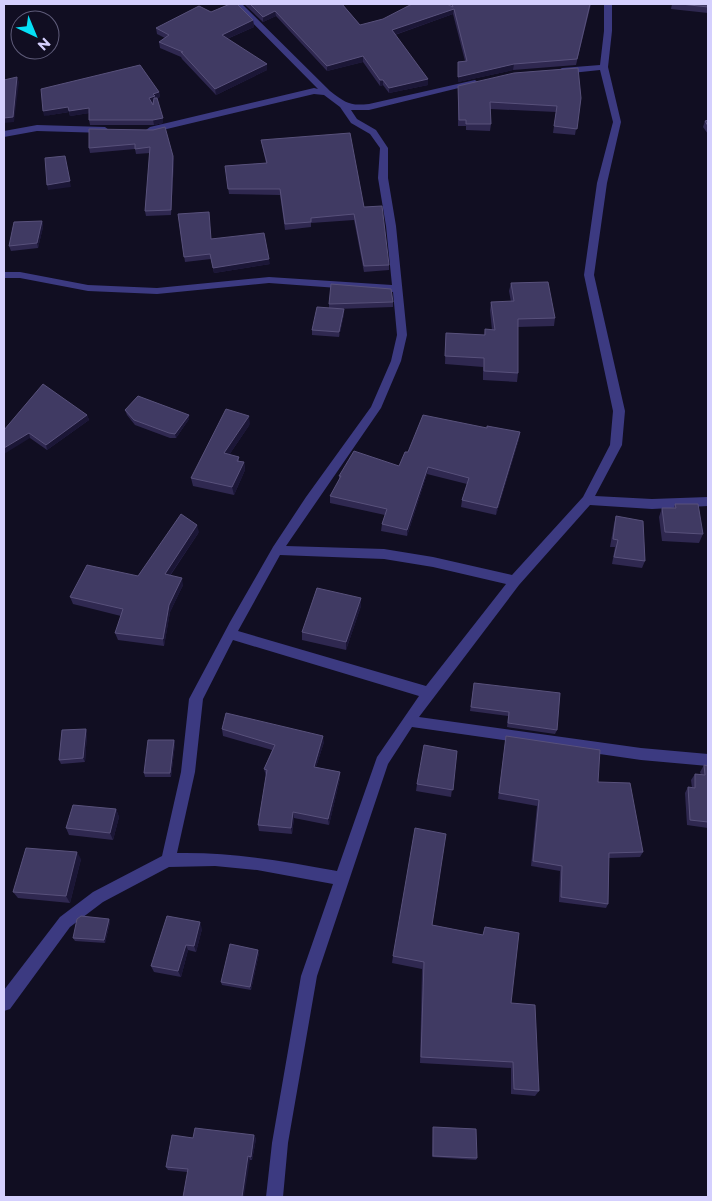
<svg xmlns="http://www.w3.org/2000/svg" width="712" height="1201" font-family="Montserrat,sans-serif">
<rect width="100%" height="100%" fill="#110e22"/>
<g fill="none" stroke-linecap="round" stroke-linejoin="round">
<path fill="#3c3a81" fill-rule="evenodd" d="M234 4H242L330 91C346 103 349 106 369 104L475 80 479 83 369 110H351L357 119 376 130 388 148V178L396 226 407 335 401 361 381 408 286 546 384 549 433 557 512 575 583 497 610 445 613 411 584 275 597 183 613 122 600 70 562 74 558 71 562 68 600 65 604 31V4H612V31L608 67 621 122 607 183 594 275 625 411 622 445 595 496 652 499 708 497V506L652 509 590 505 519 585 419 717 641 748 708 754V766L641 760 412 727 388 764 317 976 288 1143 283 1197H266L272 1143 301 976 333 884 257 870 215 866 169 867 103 902 70 927 10 1009 4 1011V990L60 917 93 892 162 856 181 772 189 699 230 622 273 547 306 497 371 407 391 361 397 335 393 292 269 283 157 294 88 291 20 278H4V272H20L88 285 157 288 269 277 392 285 386 226 378 178 380 148 370 134 351 123 340 107 324 95 314 94 150 133 146 130 150 127 314 88 318 89ZM280 555 384 559 433 567 506 584 426 686 238 631ZM233 640 419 696 377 757 337 871C282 861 234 852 177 853L195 772 203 699Z
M37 125 105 127 109 130 105 133 37 131 4 137V131Z"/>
</g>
<path fill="#2f2850" d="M244 4H342L360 25 451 6V4H591L576 65 513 70 458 82V62L465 61 453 14 395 35 428 85 389 93 383 85 380 86 363 62 327 71 276 16 263 22Z
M672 4H708V13L671 9Z
M211 12 253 20 254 27 227 39 267 64V70L216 95 182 59 181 57 160 48 159 42 165 38 157 34 156 28Z
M458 86 581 98 575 135 553 133 556 112 490 109 491 124 490 131 466 130V126H458Z
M159 92 160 97 157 98 163 123 154 125H90L89 120V113L70 116 69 112 44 116Z
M705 121 708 126V134L703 127Z
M153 130 173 156 174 161 171 215 146 216 145 211 150 153 136 154 135 149 90 153 89 148Z
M261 140 364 207 389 265V270L364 272 354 220 311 223V227L285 230 280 195 229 194 225 166 266 163 262 145Z
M178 214 211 239 270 264 214 273 211 259 185 262Z
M42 221 43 227 38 248 11 251 9 246Z
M511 283 555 318 554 326 518 327V373L517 382 483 380V367L445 364 446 333 484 335 485 329 492 330 490 310 491 302H511L509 291Z
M393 302V307L337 309 344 314 339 337 312 335V330L329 308V304Z
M125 410 189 415V419L176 438H170L135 425 127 415Z
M87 415 89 420 47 450 30 438 4 430Z
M250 424 229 455 239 457V461L244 462 245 470 234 495 193 486 191 478Z
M487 428 520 432 519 439 496 515 461 507 462 500 467 484 427 474 407 536 381 531 382 524 385 515 330 503V496L339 480V476L399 466Z
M675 504 703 534 699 543 662 541 659 517 662 508H674Z
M616 516 645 561 642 568 612 564 615 547H610L614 524Z
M199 532 170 576 183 585 170 612 164 646 118 640 115 633 121 616 73 604 70 597 138 576Z
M361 606 346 650 302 640V632Z
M474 683 557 730 555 734 507 727 508 716 470 711Z
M86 729 87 733 85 762 61 764 59 760Z
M222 729 324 742 316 767 340 772V778L329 825 294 818 292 834 259 831 258 825 266 776 264 769 272 750 223 736Z
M506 736 598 782 643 852 640 857 609 858 608 904 606 908 559 902 560 871 531 866 537 806 498 799Z
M174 740 175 744 171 777H145L144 773Z
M457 751 451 797 416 791 417 784Z
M704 765 708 766V828L687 825 685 793 688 787 692 788 691 780 695 774 701 775 700 772Z
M116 809 119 817 113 840 69 835 66 828Z
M81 859 70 903 18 898 13 892Z
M109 919 110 922 105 943 75 941 73 938Z
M432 925 483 935 485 927 511 1003 539 1091 535 1096 511 1094V1068L420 1063 422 969 392 963 393 956Z
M202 929 196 952 188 950 181 977 154 972 151 966Z
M259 953 251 990 222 985 221 982Z
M433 1127 477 1158 476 1160 432 1157Z
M254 1135 256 1139 252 1160H250L187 1172 168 1170 166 1167 193 1138Z"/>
<path fill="#1b1636" d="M454 9 453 14 391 36 392 30Z
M275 11 276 16 263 22V17Z
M253 20 254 27 222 41V35Z
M363 56V62L327 71V66Z
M267 64V70L216 95 215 89Z
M514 64 513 70 458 82V77Z
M17 77 19 82 14 122 4 123V118Z
M428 79V85L389 93V88Z
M380 80H383V85L380 86Z
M159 92 160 97 155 98 156 101 150 103 149 98 153 94Z
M68 107 69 112 44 116 43 111Z
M89 108 90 113 70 116 69 111Z
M163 118V123L154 125 153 120Z
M173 156 174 161 171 215V210Z
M66 161 71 187 48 190 47 185Z
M42 221 43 227 38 248 37 243Z
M269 259 270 264 214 273 213 268Z
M344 309V314L339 337V332Z
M87 415 89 420 47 450 46 445Z
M189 415V419L176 438 175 434Z
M249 416 250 424 225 461 224 453Z
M520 432 519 439 496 515 497 508Z
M29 433 30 438 4 454V448Z
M244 462 245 470 234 495 232 487Z
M428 467 427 474 407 536V530Z
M197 525 199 532 166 581 165 574Z
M182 578 183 585 170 612 164 646 163 639 169 605Z
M361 598V606L346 650V642Z
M86 729 87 733 85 762 83 758Z
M323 736 324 742 314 773V767Z
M174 740 175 744 171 777 170 773Z
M340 772V778L329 825 328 819Z
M116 809 119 817 113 840 110 833Z
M293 812 294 818 292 834 291 828Z
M77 852 81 859 70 903 66 896Z
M109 919 110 922 105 943 104 940Z
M200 922 202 929 196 952 194 946Z
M186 945 188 950 181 977 178 971Z
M258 950 259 953 251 990 250 987Z
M254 1135 256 1139 252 1160 251 1157Z
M248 1156 250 1160 244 1197H242Z"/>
<path fill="#403a63" stroke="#58517b" d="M230 4H237L253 20 222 35 267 64 215 89 181 52H183L159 42 169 35 156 28 199 6 211 12Z
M250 4H342L360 25 383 19 412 4H447L453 7 452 4H590L577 59 514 64 458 77V62L467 61 454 9 392 30 428 79 389 88 383 80H380L363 56 327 66 275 11 263 17Z
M681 4H708V7Z
M140 65 159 92 153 94 155 96 149 98 153 105 154 98H157L163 118 153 120H89V108L69 111 68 107 43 111 41 89Z
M578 68 581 98 577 129 554 126 557 106 490 102 491 124H466V120H459L458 86 514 73Z
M17 77 13 117 4 118V80Z
M708 120V126L705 121Z
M165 127 173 156 171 210 145 211 150 147 135 149V144L89 148V129L153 130Z
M350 133 364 207 382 206 389 265 364 266 354 214 311 218V222L285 224 280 189H228L225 166 267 163 261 140Z
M65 156 70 181 47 185 45 158Z
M209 212 211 239 264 233 269 259 213 268 210 254 184 257 178 214Z
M42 221 37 243 9 246 14 222Z
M548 282 555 318 518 319V373L484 371V358L445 356 446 333 485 335V329L495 330 491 302 514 301 511 283Z
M331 284 391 289 393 302 329 304Z
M317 307 344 309 339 332 312 330Z
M43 384 87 415 46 445 29 433 4 448V430Z
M138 396 189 415 175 434 169 433 134 420 125 410Z
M226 409 249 416 224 453 239 457 237 461 244 462 232 487 191 478Z
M423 415 487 428V426L520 432 497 508 462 500 469 478 428 467 407 530 382 524 387 509 330 496 341 476H339L354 451 399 466 405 452H408Z
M675 504H698L703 534 665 532 662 508H676Z
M181 514 197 525 165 574 182 578 169 605 163 639 115 633 123 609 70 597 87 565 138 576Z
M616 516 643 521 645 561 614 557 618 540 613 539Z
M317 588 361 598 346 642 302 632Z
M474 683 560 693 557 730 508 723 509 712 471 707Z
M226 713 323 736 314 767 340 772 328 819 293 812 291 828 258 825 267 770 264 769 275 745 222 729Z
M86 729 83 758 59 760 62 730Z
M506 736 600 750 598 782 630 783 643 852 609 853 608 904 561 897 562 866 533 861 539 800 499 793Z
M148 740H174L170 773H144Z
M424 745 457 751 453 790 417 784Z
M704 765 708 766V822L690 820 688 787 695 788V774L705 775Z
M73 805 116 809 110 833 66 828Z
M415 828 446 834 432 925 483 935 485 927 519 933 511 1003 535 1005 539 1091 514 1089 513 1062 421 1057 424 962 393 956Z
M26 848 77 852 66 896 13 892Z
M81 916 109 919 104 940 73 938 77 919Z
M167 916 200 922 194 946 186 945 178 971 151 966Z
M230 944 258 950 250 987 221 982Z
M433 1127 476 1129 477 1158 433 1156Z
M195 1128 254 1135 251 1157 248 1156 242 1197H183L188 1169 166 1167 172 1135 193 1138Z"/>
<rect width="712" height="1201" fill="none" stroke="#d5d0fe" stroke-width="10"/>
<g transform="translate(35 35) rotate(136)"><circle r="24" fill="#110e22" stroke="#5f5c7a"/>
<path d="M0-4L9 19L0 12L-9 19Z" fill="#05e0f6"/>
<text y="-8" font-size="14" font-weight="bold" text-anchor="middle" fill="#d5d0fe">N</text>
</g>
</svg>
